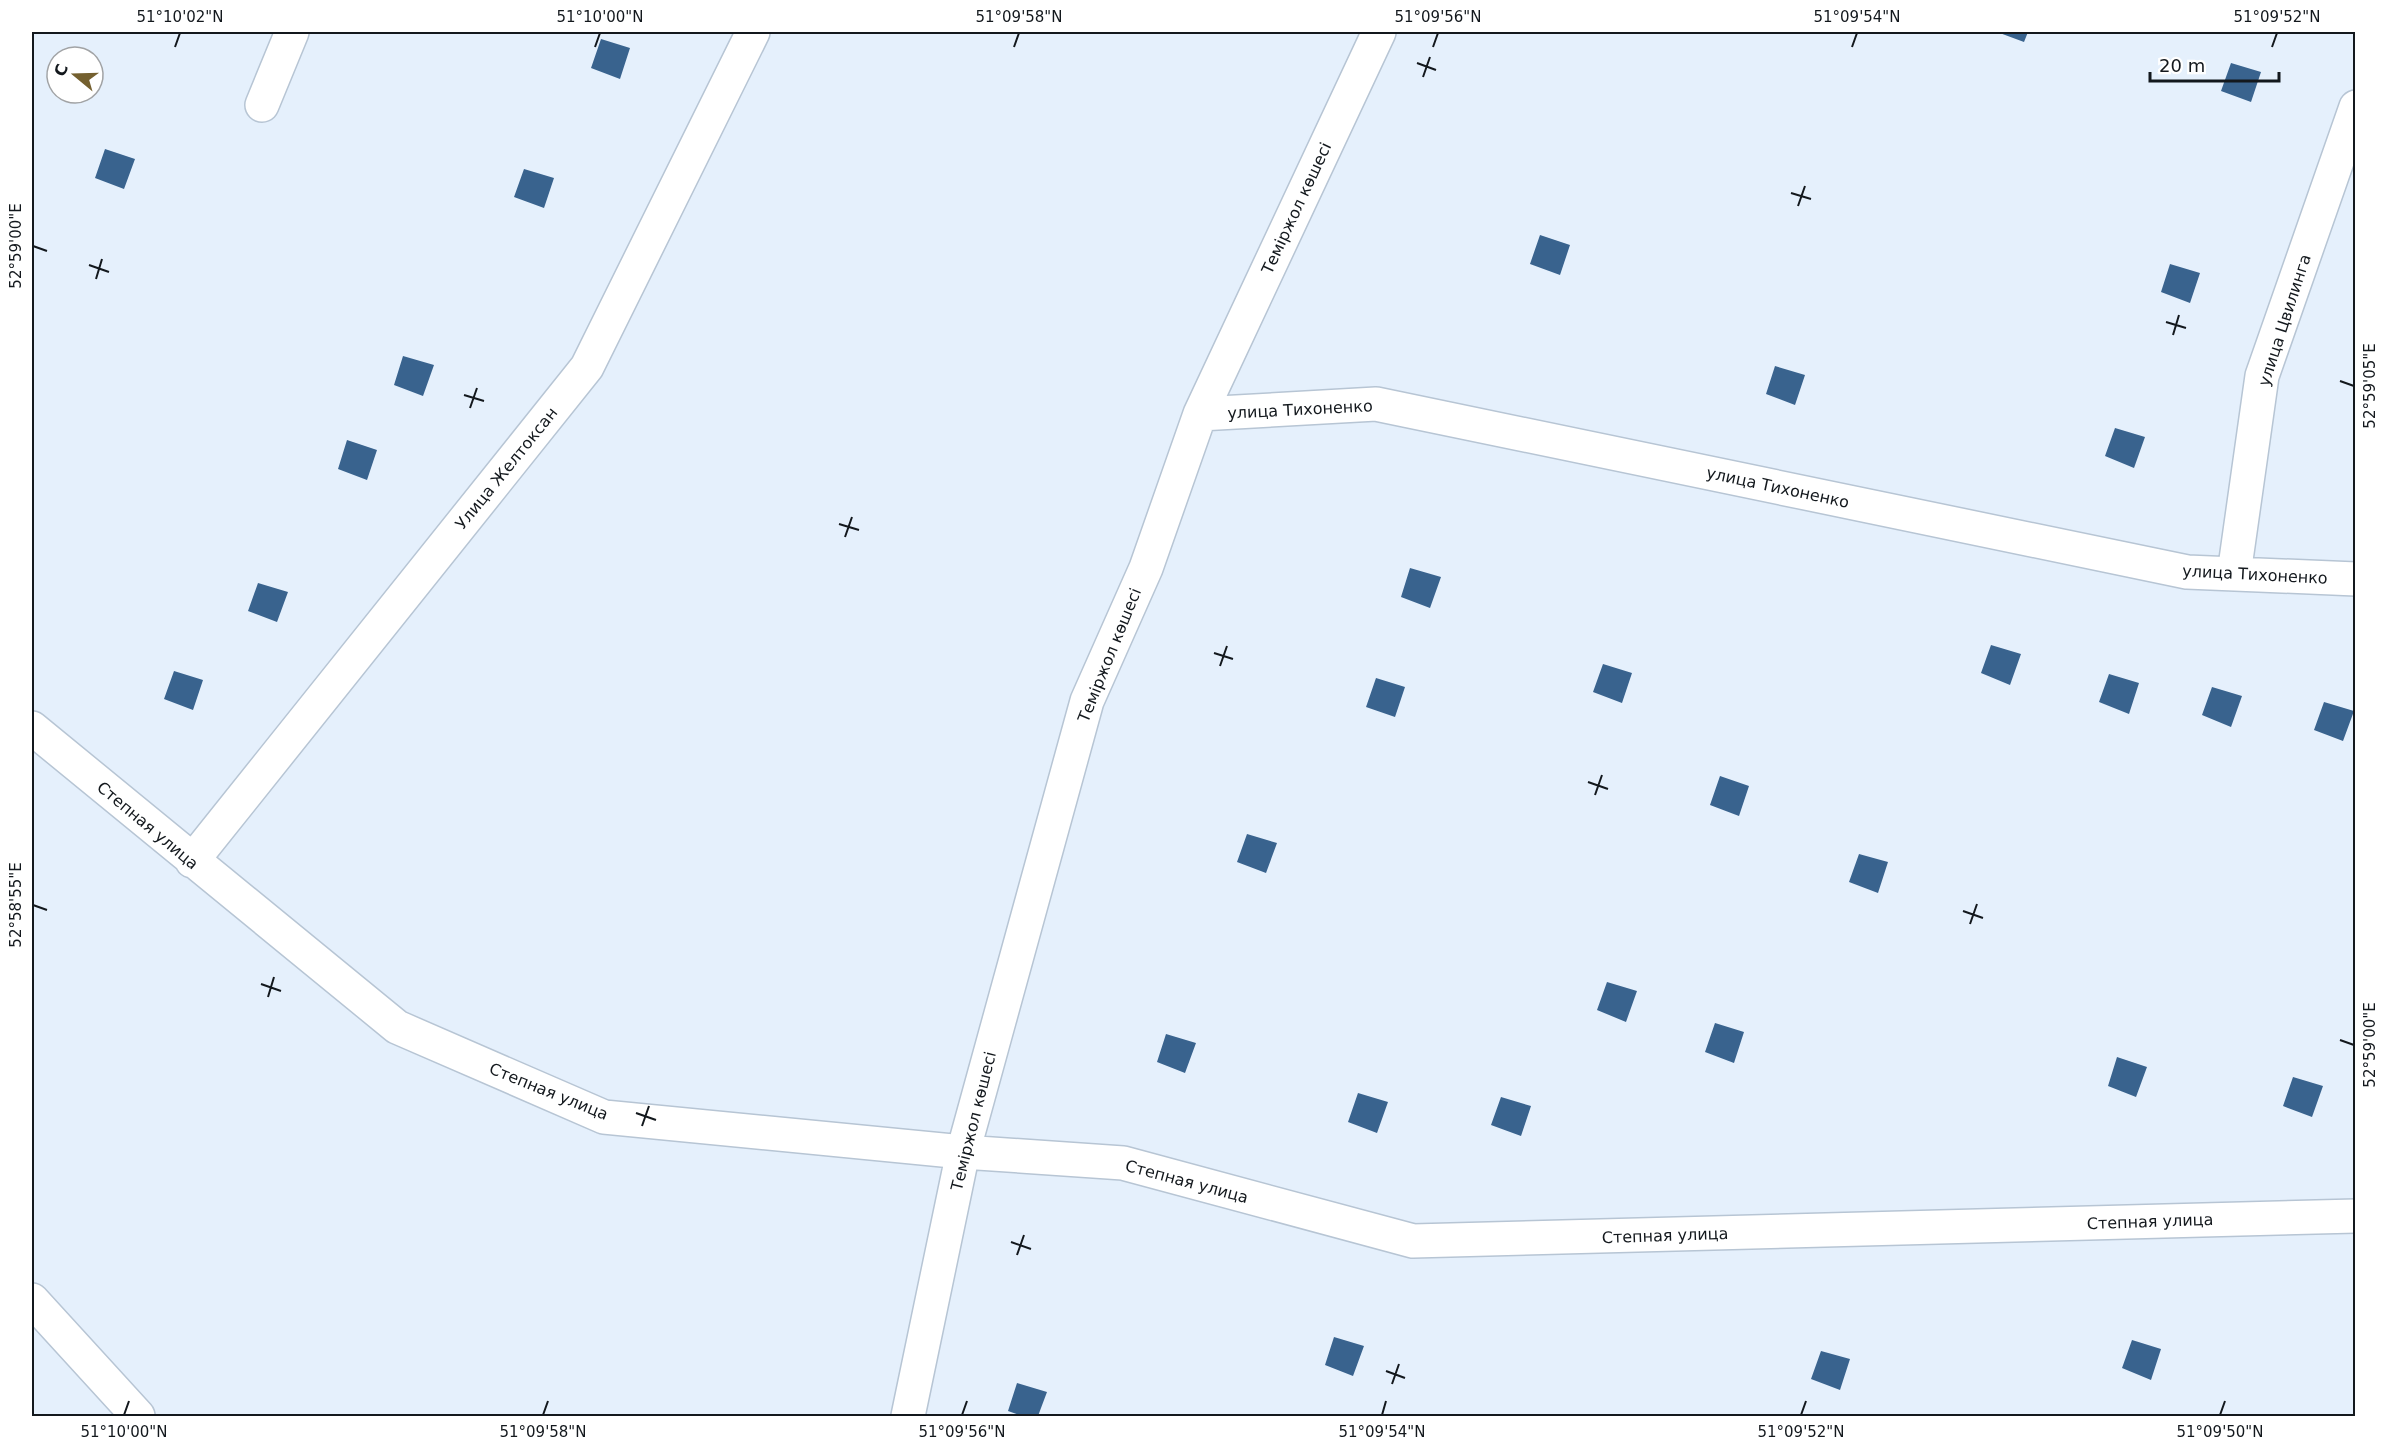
<svg xmlns="http://www.w3.org/2000/svg" width="2387" height="1448" font-family="'DejaVu Sans',sans-serif">
<rect width="100%" height="100%" fill="#e5f0fc"/>
<path fill="#39638e" d="M1997 32H2028L2024 42Z
M601 39 630 48 620 79 591 68Z
M2231 63 2261 72 2251 102 2221 91Z
M105 149 135 159 124 189 95 178Z
M524 169 554 178 544 208 514 197Z
M1540 235 1570 245 1560 275 1530 264Z
M2170 264 2200 273 2190 303 2161 292Z
M403 356 434 365 423 396 394 385Z
M1775 366 1805 375 1795 405 1766 394Z
M2115 428 2145 437 2134 468 2105 456Z
M347 440 377 450 367 480 338 469Z
M1410 568 1441 577 1430 608 1401 597Z
M258 583 288 592 277 622 248 611Z
M1991 645 2021 654 2010 685 1981 673Z
M1603 664 1632 673 1622 703 1593 692Z
M174 671 203 680 193 710 164 699Z
M2109 674 2139 683 2129 714 2099 702Z
M1376 678 1405 687 1395 717 1366 707Z
M2212 687 2242 696 2231 727 2202 715Z
M2324 702 2354 711 2343 741 2314 730Z
M1720 776 1749 786 1739 816 1710 805Z
M1247 834 1277 843 1266 873 1237 862Z
M1859 854 1888 862 1878 893 1849 882Z
M1607 982 1637 991 1626 1022 1597 1010Z
M1715 1023 1744 1032 1734 1063 1705 1052Z
M1166 1034 1196 1043 1185 1073 1157 1062Z
M2117 1057 2147 1067 2136 1097 2108 1086Z
M2293 1077 2323 1086 2312 1117 2283 1106Z
M1358 1093 1388 1102 1377 1133 1348 1122Z
M1501 1097 1531 1106 1521 1136 1491 1125Z
M1334 1337 1364 1346 1353 1376 1325 1365Z
M2132 1340 2161 1349 2151 1380 2122 1368Z
M1821 1351 1850 1359 1840 1390 1811 1379Z
M1017 1383 1047 1392 1038 1416H1022L1008 1411Z"/>
<g fill="none" stroke-linecap="round" stroke-linejoin="round">
<defs>
<path id="minor" d="M262 105 292 32
M1200 414 1376 404 2187 572 2356 579
M2234 574 2262 376 2356 107
M32 728 397 1027 604 1117 963 1152 1123 1163 1413 1241 2356 1216
M192 861 587 367 753 32
M32 1300 138 1416
M908 1416 963 1152 1087 701 1146 568 1200 414 1379 32"/>
</defs>
<use href="#minor" stroke="#b7c5d4" stroke-width="36"/>
<use href="#minor" stroke="#fff" stroke-width="33"/>
</g>
<path fill="none" stroke="#13181d" stroke-width="2" d="M175 47 180 33M595 47 600 33M1014 47 1019 33M1433 47 1438 33M1852 47 1857 33M2272 47 2277 33M1417 63 1436 70M1423 77 1430 57M1791 193 1811 199M1798 206 1805 186M33 246 47 251M89 265 109 272M96 279 102 259M2166 322 2186 328M2173 335 2179 315M2340 381 2354 386M464 395 484 401M470 408 477 388M839 524 859 530M845 537 852 517M1214 653 1233 659M1220 666 1227 646M1588 782 1608 789M1595 795 1602 775M33 905 47 910M1963 911 1983 918M1970 924 1977 904M261 984 281 991M268 997 274 977M2340 1040 2354 1045M636 1113 656 1120M642 1126 649 1106M1011 1242 1031 1249M1017 1255 1024 1235M1386 1371 1405 1378M1392 1384 1399 1364M124 1415 129 1401M543 1415 548 1401M962 1415 967 1401M1382 1415 1386 1401M1801 1415 1806 1401M2220 1415 2225 1401"/>
<g text-anchor="middle" stroke-width="6" stroke-linejoin="round" paint-order="stroke">
<g font-size="16" fill="#13181d" stroke="#fff">
<text transform="translate(1296 208) rotate(-65)" y="6">Теміржол көшесі</text>
<text transform="translate(2284 320) rotate(-72)" y="6">улица Цвилинга</text>
<text transform="translate(1300 409) rotate(-3)" y="6">улица Тихоненко</text>
<text transform="translate(506 468) rotate(-51)" y="6">Улица Желтоксан</text>
<text transform="translate(1778 487) rotate(12)" y="6">улица Тихоненко</text>
<text transform="translate(2255 574) rotate(3)" y="6">улица Тихоненко</text>
<text transform="translate(1109 655) rotate(-68)" y="6">Теміржол көшесі</text>
<text transform="translate(148 825) rotate(40)" y="6">Степная улица</text>
<text transform="translate(549 1091) rotate(22)" y="6">Степная улица</text>
<text transform="translate(973 1121) rotate(-76)" y="6">Теміржол көшесі</text>
<text transform="translate(1187 1181) rotate(15)" y="6">Степная улица</text>
<text transform="translate(2150 1221) rotate(-2)" y="6">Степная улица</text>
<text transform="translate(1665 1235) rotate(-2)" y="6">Степная улица</text>
</g>
</g>
<rect width="2387" height="1448" fill="none" stroke="#ffffff" stroke-width="66"/>
<g transform="translate(75 75) rotate(289)"><circle r="28" fill="#ffffff" stroke="#a1a3a5" stroke-width="1.5"/>
<path d="M0-4.5L10 22L0 15L-10 22Z" fill="#74602f"/>
<text y="-9" font-size="16" font-weight="bold" text-anchor="middle" fill="#13181d">С</text>
</g>
<path d="M2150 72v9h129v-9" fill="none" stroke="#13181d" stroke-width="3"/>
<text x="2159" y="72" font-size="18" fill="#13181d" stroke="#ffffff" stroke-width="4.5" paint-order="stroke">20 m</text>
<rect x="33" y="33" width="2321" height="1382" fill="none" stroke="#13181d" stroke-width="2"/>
<g font-size="15" text-anchor="middle" fill="#13181d">
<text x="180" y="22">51°10'02"N</text>
<text x="600" y="22">51°10'00"N</text>
<text x="1019" y="22">51°09'58"N</text>
<text x="1438" y="22">51°09'56"N</text>
<text x="1857" y="22">51°09'54"N</text>
<text x="2277" y="22">51°09'52"N</text>
<text transform="translate(16 246) rotate(-90)" y="5">52°59'00"E</text>
<text transform="translate(2370 386) rotate(-90)" y="5">52°59'05"E</text>
<text transform="translate(16 905) rotate(-90)" y="5">52°58'55"E</text>
<text transform="translate(2370 1045) rotate(-90)" y="5">52°59'00"E</text>
<text x="124" y="1437">51°10'00"N</text>
<text x="543" y="1437">51°09'58"N</text>
<text x="962" y="1437">51°09'56"N</text>
<text x="1382" y="1437">51°09'54"N</text>
<text x="1801" y="1437">51°09'52"N</text>
<text x="2220" y="1437">51°09'50"N</text>
</g>
</svg>
